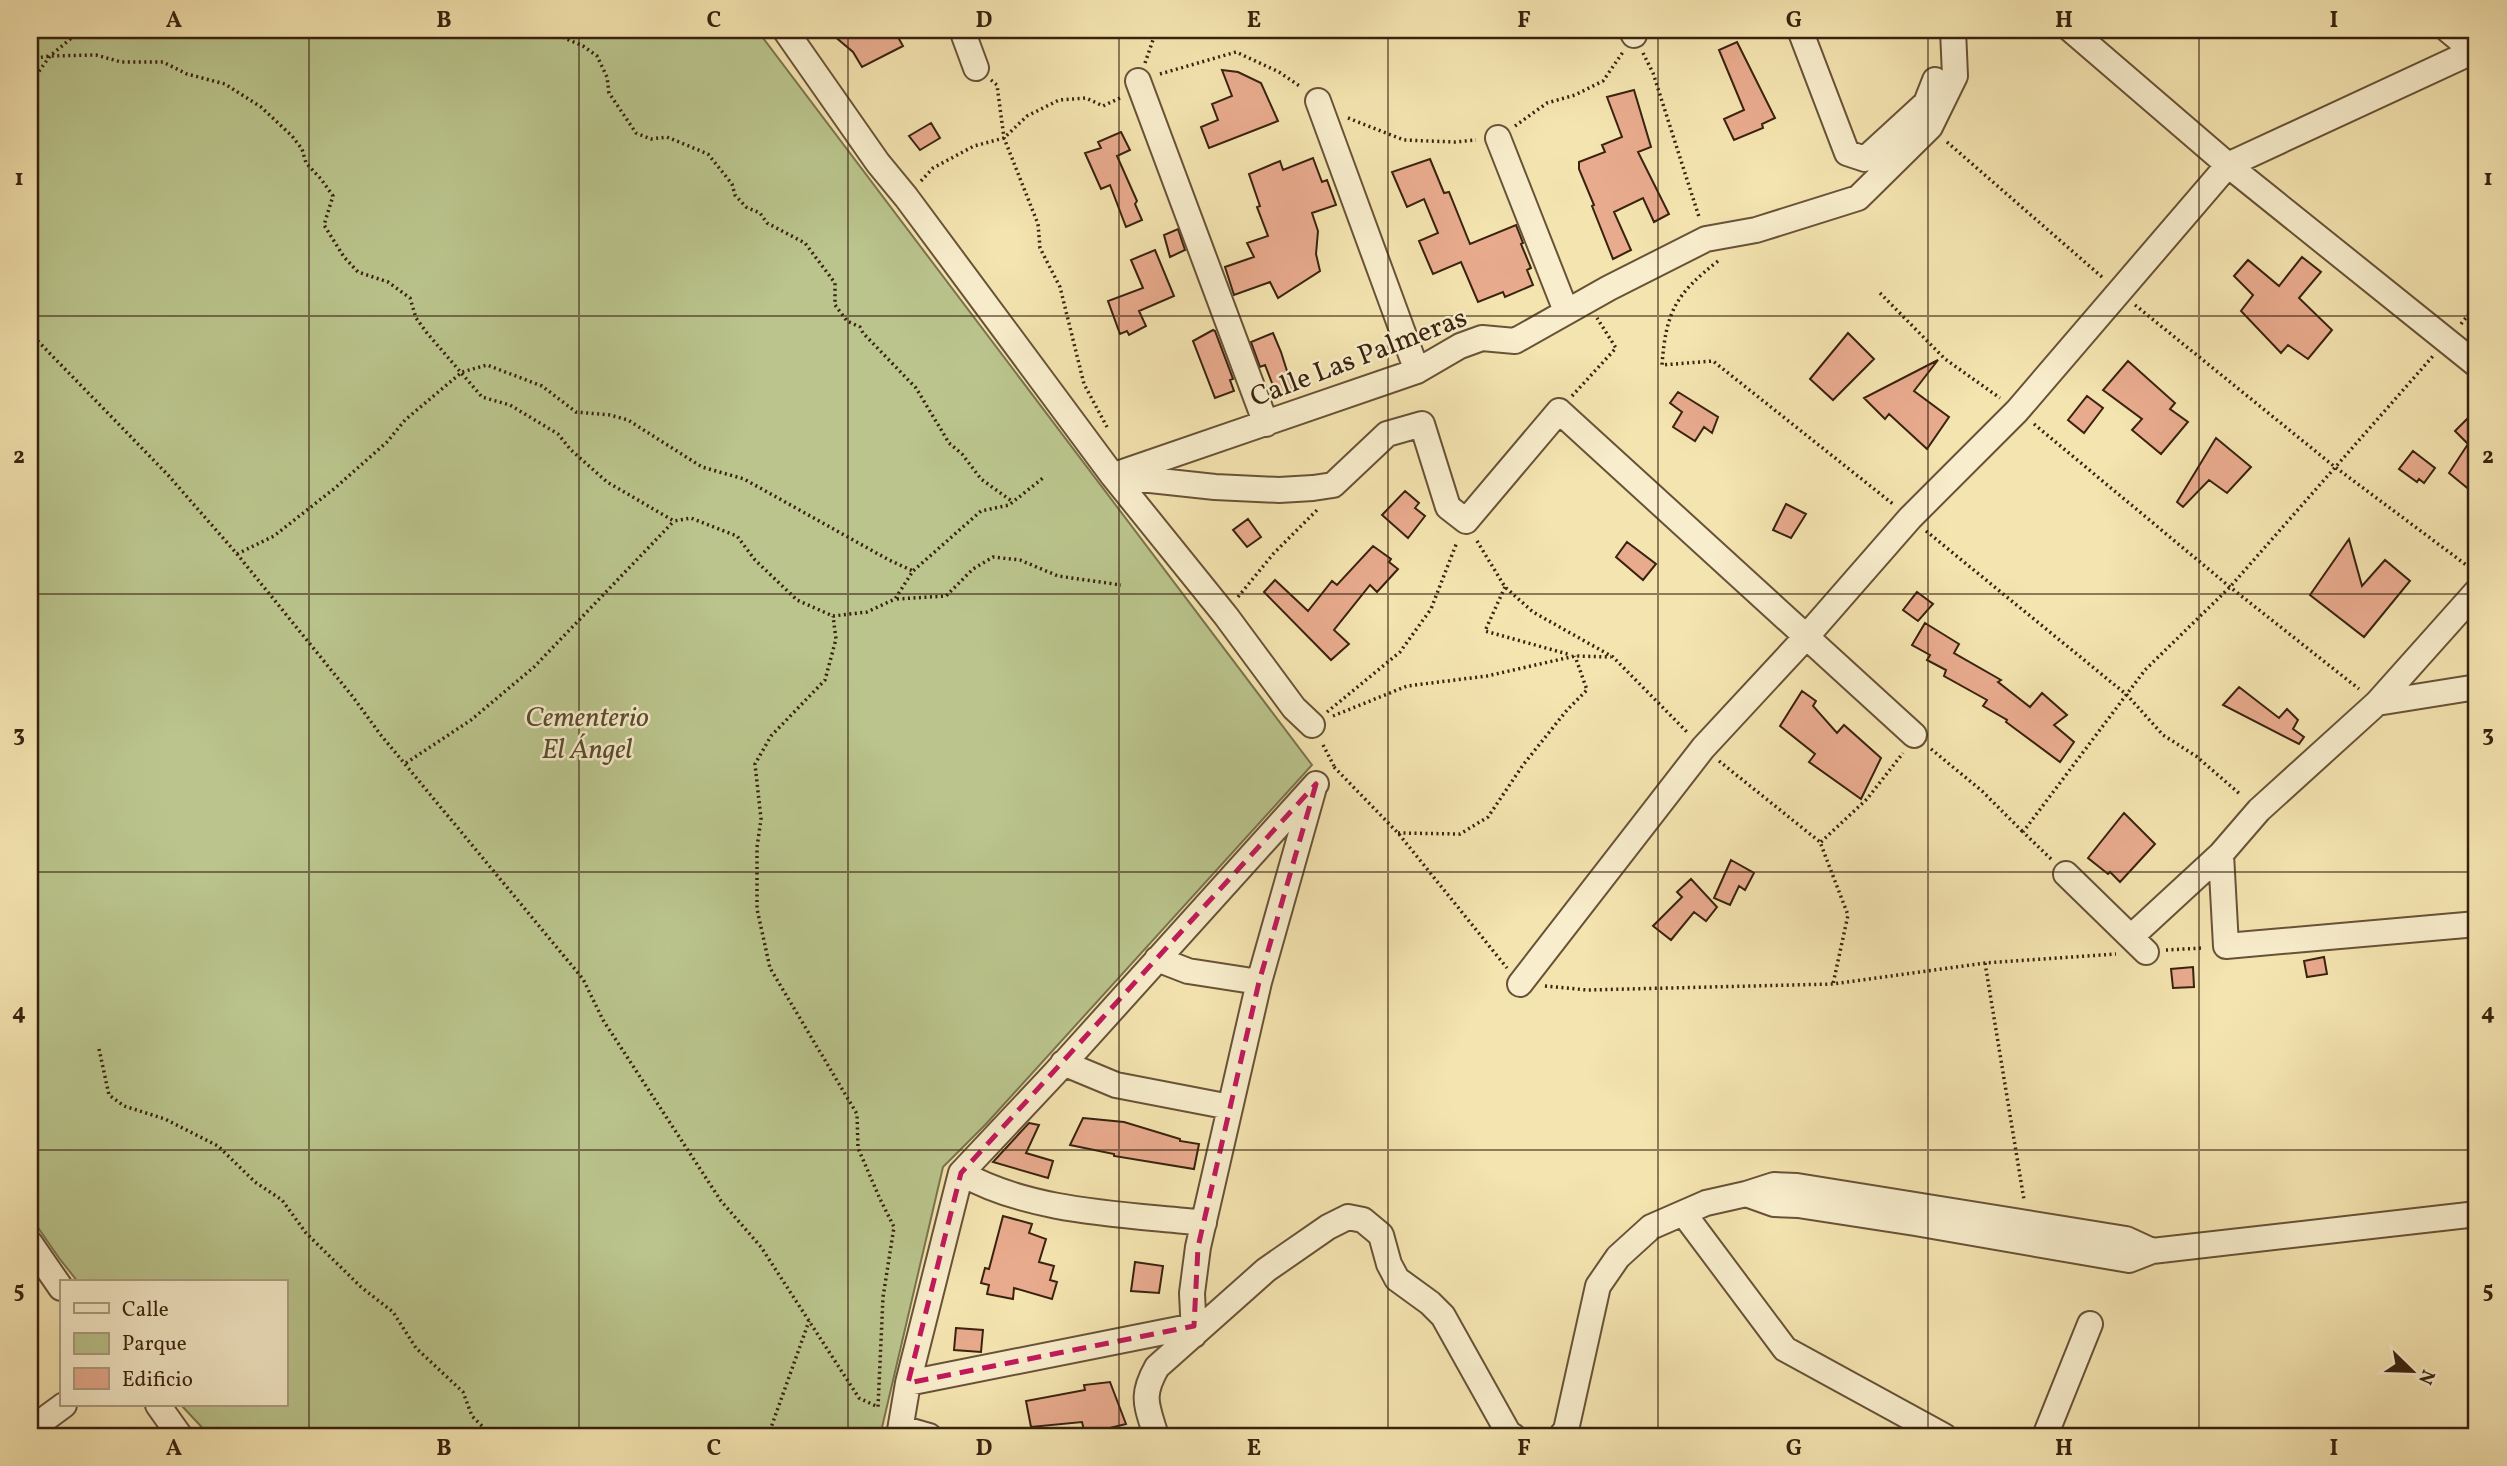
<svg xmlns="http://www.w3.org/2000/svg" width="2507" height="1466" font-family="Vollkorn,serif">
<rect width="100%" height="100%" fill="#f4e4b0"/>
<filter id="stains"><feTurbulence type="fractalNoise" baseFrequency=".00286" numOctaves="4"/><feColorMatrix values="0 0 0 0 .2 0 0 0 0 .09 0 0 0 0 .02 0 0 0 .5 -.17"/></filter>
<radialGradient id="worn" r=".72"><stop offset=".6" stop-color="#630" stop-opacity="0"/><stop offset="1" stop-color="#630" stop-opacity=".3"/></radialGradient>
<path fill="#bac48c" stroke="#7a734e" stroke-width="2" d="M30 30H757L1312 765 986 1124 943 1167 880 1436H210L181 1405H285V1282H78L59 1258 30 1216Z"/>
<path fill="#e9ab8e" stroke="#39220f" stroke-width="2" d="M827 30H894L903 46 862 67 853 52Z
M1737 42 1775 118 1762 124 1763 128 1734 140 1724 119 1744 110 1719 50Z
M1222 70 1238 72 1261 83 1278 121 1209 148 1201 127 1218 120 1212 104 1232 96Z
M1634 90 1651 147 1638 152 1669 214 1654 222 1643 198 1614 212 1631 250 1613 259 1592 206 1594 205 1579 169V162L1605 152 1602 145 1622 137 1607 97Z
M931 123 940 138 920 150 909 136Z
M1121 132 1130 150 1117 156 1137 201 1135 204 1142 220 1126 227 1110 185 1101 189 1085 153 1101 148 1098 142Z
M1313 158 1322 182 1327 180 1336 205 1312 213 1318 231 1316 254 1320 271 1278 298 1270 282 1234 295 1225 267 1254 257 1247 243 1268 236 1257 207 1260 206 1249 174 1280 161 1283 170Z
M1430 159 1444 193 1449 192 1470 244 1516 225 1523 243 1521 244 1531 268 1527 270 1533 285 1505 297 1503 292 1478 302 1461 262 1433 274 1419 241 1438 233 1424 199 1407 207 1392 172Z
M1178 229 1185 250 1170 257 1164 235Z
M1155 250 1174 296 1139 311 1146 326 1129 335 1127 331 1120 334 1108 301 1143 288 1131 260Z
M2302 257 2321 272 2299 298 2332 330 2308 359 2288 345 2281 353 2241 311 2253 295 2234 276 2248 260 2279 286Z
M1213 330 1215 331 1233 379 1230 380 1234 391 1215 398 1193 341Z
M1273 333 1281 352 1293 390 1277 396 1265 365 1260 367 1251 342Z
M1848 333 1874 359 1833 400 1810 379Z
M1938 360 1914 391 1949 417 1927 449 1889 414 1885 419 1864 398Z
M2128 361 2175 403 2170 409 2188 422 2161 454 2132 430 2142 419 2103 390Z
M1678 392 1718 417 1712 433 1704 427 1695 441 1673 427 1682 412 1670 403Z
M2087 396 2103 408 2084 433 2068 420Z
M2477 409V496L2449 473 2468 444 2455 431Z
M2216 438 2251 467 2227 493 2209 480 2183 507 2177 502Z
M2413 451 2435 468 2424 483 2419 479 2417 482 2399 469Z
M1405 491 1419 503 1415 508 1425 516 1408 538 1382 515Z
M1786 504 1806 514 1791 538 1773 530Z
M1248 519 1261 537 1247 547 1233 530Z
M2349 539 2362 586 2385 560 2410 581 2364 637 2310 595Z
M1627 542 1656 564 1643 580 1616 557Z
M1373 546 1391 559 1389 562 1398 569 1377 592 1370 585 1334 630 1349 644 1331 660 1264 592 1275 580 1308 611 1332 581 1337 585Z
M1917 592 1933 604 1918 621 1903 610Z
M1925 623 1959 644 1954 653 2001 680 1998 682 2030 707 2042 693 2067 715 2054 725 2074 742 2060 762 2006 722 2007 720 1983 706 1987 700 1944 676 1946 670 1927 660 1930 655 1912 645Z
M2239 687 2279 718 2287 709 2298 720 2293 729 2304 737 2299 744 2223 705Z
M1802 691 1816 701 1813 706 1837 733 1844 725 1881 758 1861 799 1809 762 1815 754 1780 726Z
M2124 813 2155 844 2120 882 2110 872 2108 874 2088 858Z
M1731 860 1754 873 1745 890 1739 886 1730 905 1714 898Z
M1691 879 1717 907 1706 921 1694 912 1671 940 1653 926 1682 897 1677 892Z
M2324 957 2327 974 2307 977 2304 961Z
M2193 967 2194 987 2173 988 2171 969Z
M1083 1118 1124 1122 1180 1139V1141L1199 1144 1194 1169 1114 1156V1154L1070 1145Z
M1029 1123 1039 1125 1026 1153 1053 1161 1048 1178 993 1162Z
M1003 1216 1032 1224 1029 1233 1046 1239 1039 1262 1054 1266 1050 1280 1057 1282 1052 1299 1014 1288 1013 1299 987 1294 989 1285 981 1283 985 1268 989 1269Z
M1135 1262 1163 1266 1159 1293 1131 1291Z
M956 1328 983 1330 981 1352 954 1350Z
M1110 1382 1126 1424 1085 1434 1082 1422 1031 1427 1026 1401 1085 1390 1084 1385Z"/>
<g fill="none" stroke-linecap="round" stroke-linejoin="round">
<defs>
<path id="street" d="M785 30 878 163 906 197 1113 476 1226 616 1294 708 1312 725
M962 30 976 68
M1631 30 1634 35
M1800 30 1847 153 1865 159 1926 103 1935 80
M2071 30 2228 165 2477 365
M2448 30 2477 54
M1138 81 1266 424
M1318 101 1417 371
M1498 138 1566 311
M1120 473 1417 371 1460 346 1482 338 1515 341 1609 288 1706 239 1756 230 1858 198 1930 127 1955 76 1953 30
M1113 476 1215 487 1279 490 1313 488 1333 485 1387 434 1422 424 1448 507 1466 521 1559 411 1914 735
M2477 591 2377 703 2259 810 2221 854 2226 946 2477 924
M2377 703 2477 687
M2066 874 2146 952
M2131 937 2221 854
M1157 959 1188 971 1259 982
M1520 984 1703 748 1806 637 1910 518 2017 411 2228 165 2474 51 2477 41
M1063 1063 1116 1085 1230 1107
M961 1173C1031 1213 1125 1214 1204 1223
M1746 1194 1774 1204 1798 1205 1915 1223 2129 1260 2152 1251 2477 1214
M1684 1214 1785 1349 1944 1436
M30 1243 61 1288
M1194 1335 1192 1293 1198 1247 1259 982 1313 791
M908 1383 1194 1326
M158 1405 180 1436
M901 1428 929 1436
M30 1430 64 1405
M899 1436 908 1383 961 1173 1055 1073 1316 784
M1156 1436C1147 1405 1140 1397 1157 1367L1266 1270 1328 1227 1348 1217 1363 1220 1381 1235 1389 1264 1397 1279 1430 1303 1443 1316 1509 1434 1513 1436
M1561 1436 1566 1430 1598 1286 1618 1257 1651 1227 1706 1203 1746 1194 1774 1185 1797 1186 2126 1239 2152 1251
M2045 1436 2090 1324"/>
</defs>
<use href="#street" stroke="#685237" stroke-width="28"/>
<path stroke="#39220f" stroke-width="3.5" stroke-dasharray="2 3.5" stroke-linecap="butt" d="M536 30 560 36 583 46 597 56 607 77 609 93 636 133 651 139 667 137 708 154 732 184 735 195 746 207 760 213 767 223 805 243 835 283V305L847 321 860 327 863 333 916 388 949 443 962 454 981 479 1013 502
M1643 53 1653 73 1699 217
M30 59 50 56 96 55 121 62H163L187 74 225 84 261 107 292 136 302 149 306 163 321 179 333 196 324 225 344 257 358 272 388 282 410 298 416 318 427 333 482 397 510 405 558 434 571 450 607 482 674 521 691 518 737 536 755 560 797 600 833 616 867 612 895 599 913 571 981 511 1009 505 1043 478
M1145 63 1154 37 1148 30
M1160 74 1236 52 1279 72 1301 87
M30 77 37 74 50 56 81 30
M991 80 997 85 1004 138 1038 224 1040 248 1060 287 1084 384 1107 427
M1348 118 1404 140 1455 142 1476 140
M1515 126 1547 103 1575 95 1603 81 1623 52
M1947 142 2102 277
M921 181 933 168 974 146 1004 138 1027 116 1059 100 1086 98 1103 106 1122 97
M1718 261C1676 294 1666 311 1662 365L1713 361 1893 504
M1880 293 1945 359 2000 398
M2135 305 2335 467 2473 570
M2461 324 2477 304
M30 333 168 475 237 554 353 697 380 734 583 979 603 1020 721 1201 761 1247 859 1398 878 1407 883 1297 894 1227 880 1199 858 1148 857 1114 770 968 757 909V847L761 819 755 764 771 736 825 680 836 639 833 616
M1572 396 1616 348 1597 318
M2034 424 2230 587 2359 689
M1926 531 2127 695 2163 735 2196 756 2241 795
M1477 541 1505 587 1533 612 1613 657 1688 733
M237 554 274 536 335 488 387 442 405 420 462 372 487 365 542 386 576 412 610 415 628 420 702 467 744 479 889 560 913 571
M1505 587 1485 631 1571 655
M1238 597 1274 553 1317 510
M897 599 946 596 973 569 993 557 1020 560 1058 576 1121 585
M1327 712 1400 652 1431 609 1457 542
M1333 716 1407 686 1487 676 1575 656 1611 657
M1323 745 1334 766
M1931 749 1982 791 2023 832
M1719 761 1820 842 1848 915 1833 984
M406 763 471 720 534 667 674 521
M1334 767 1398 833 1507 968
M1398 833 1460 834 1488 817 1523 765 1567 710 1587 690 1575 656
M1821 842 1867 799 1903 753
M2051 859 2023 832 2145 670 2230 587 2433 356
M2166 950 2203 948
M1985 963 2024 1200
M1545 986 1587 990 1833 984 1985 963 2116 954
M99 1049 109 1095 124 1106 165 1119 218 1146 255 1182 282 1200 306 1233 361 1287 393 1312 416 1348 463 1392 472 1416 492 1436
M768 1436 809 1321"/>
<use href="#street" stroke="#f8edcc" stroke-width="24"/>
</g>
<path fill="none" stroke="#c2185b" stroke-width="5" stroke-dasharray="14 9" stroke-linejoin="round" d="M1316 784 1259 982 1198 1247 1194 1326 908 1383 961 1173Z"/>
<path fill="none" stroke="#39220f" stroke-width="2" stroke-opacity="0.55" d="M309 30V1436M579 30V1436M848 30V1436M1119 30V1436M1388 30V1436M1658 30V1436M1928 30V1436M2199 30V1436M30 316H2477M30 594H2477M30 872H2477M30 1150H2477"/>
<g text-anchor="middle" stroke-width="5" stroke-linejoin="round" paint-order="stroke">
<g font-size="28" fill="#39220f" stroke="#f8edcc">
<text transform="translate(1358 356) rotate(-21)" y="10">Calle Las Palmeras</text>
</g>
<g font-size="28" font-style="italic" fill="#594a2e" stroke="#f8edcc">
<text x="587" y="726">Cementerio<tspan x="587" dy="32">El Ángel</tspan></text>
</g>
</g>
<rect width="2507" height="1466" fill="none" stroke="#f4e4b0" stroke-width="77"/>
<rect x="60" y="1280" width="228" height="126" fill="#f8edcc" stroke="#ac9c80" stroke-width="2"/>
<rect x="74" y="1303" width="35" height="10" fill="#f8edcc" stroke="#ac9c80" stroke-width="2"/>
<text x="122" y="1316" font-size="21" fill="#39220f">Calle</text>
<rect x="74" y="1333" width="35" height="21" fill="#bac48c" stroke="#ac9c80" stroke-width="2"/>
<text x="122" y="1350" font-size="21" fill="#39220f">Parque</text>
<rect x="74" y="1368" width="35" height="21" fill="#e9ab8e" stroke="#ac9c80" stroke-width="2"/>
<text x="122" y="1386" font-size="21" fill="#39220f">Edificio</text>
<g transform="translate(2412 1371) rotate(113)" stroke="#f8edcc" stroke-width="5" paint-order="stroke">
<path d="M0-5L12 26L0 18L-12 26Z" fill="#39220f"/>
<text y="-10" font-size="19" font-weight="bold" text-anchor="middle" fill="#39220f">N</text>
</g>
<rect x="38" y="38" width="2430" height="1390" fill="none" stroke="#39220f" stroke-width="2.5"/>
<g font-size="23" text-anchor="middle" font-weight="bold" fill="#39220f">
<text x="174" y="27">A</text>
<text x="444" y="27">B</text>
<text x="714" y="27">C</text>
<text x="984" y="27">D</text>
<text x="1254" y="27">E</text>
<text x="1524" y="27">F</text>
<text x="1794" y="27">G</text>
<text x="2064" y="27">H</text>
<text x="2334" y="27">I</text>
<text x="19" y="185">1</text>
<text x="2488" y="185">1</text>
<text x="19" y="463">2</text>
<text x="2488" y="463">2</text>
<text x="19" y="741">3</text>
<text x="2488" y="741">3</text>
<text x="19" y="1019">4</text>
<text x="2488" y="1019">4</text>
<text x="19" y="1297">5</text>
<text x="2488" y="1297">5</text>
<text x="174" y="1455">A</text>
<text x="444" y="1455">B</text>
<text x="714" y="1455">C</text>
<text x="984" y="1455">D</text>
<text x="1254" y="1455">E</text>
<text x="1524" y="1455">F</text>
<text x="1794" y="1455">G</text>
<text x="2064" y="1455">H</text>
<text x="2334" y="1455">I</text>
</g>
<rect width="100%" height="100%" filter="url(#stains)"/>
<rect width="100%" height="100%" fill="url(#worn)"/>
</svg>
